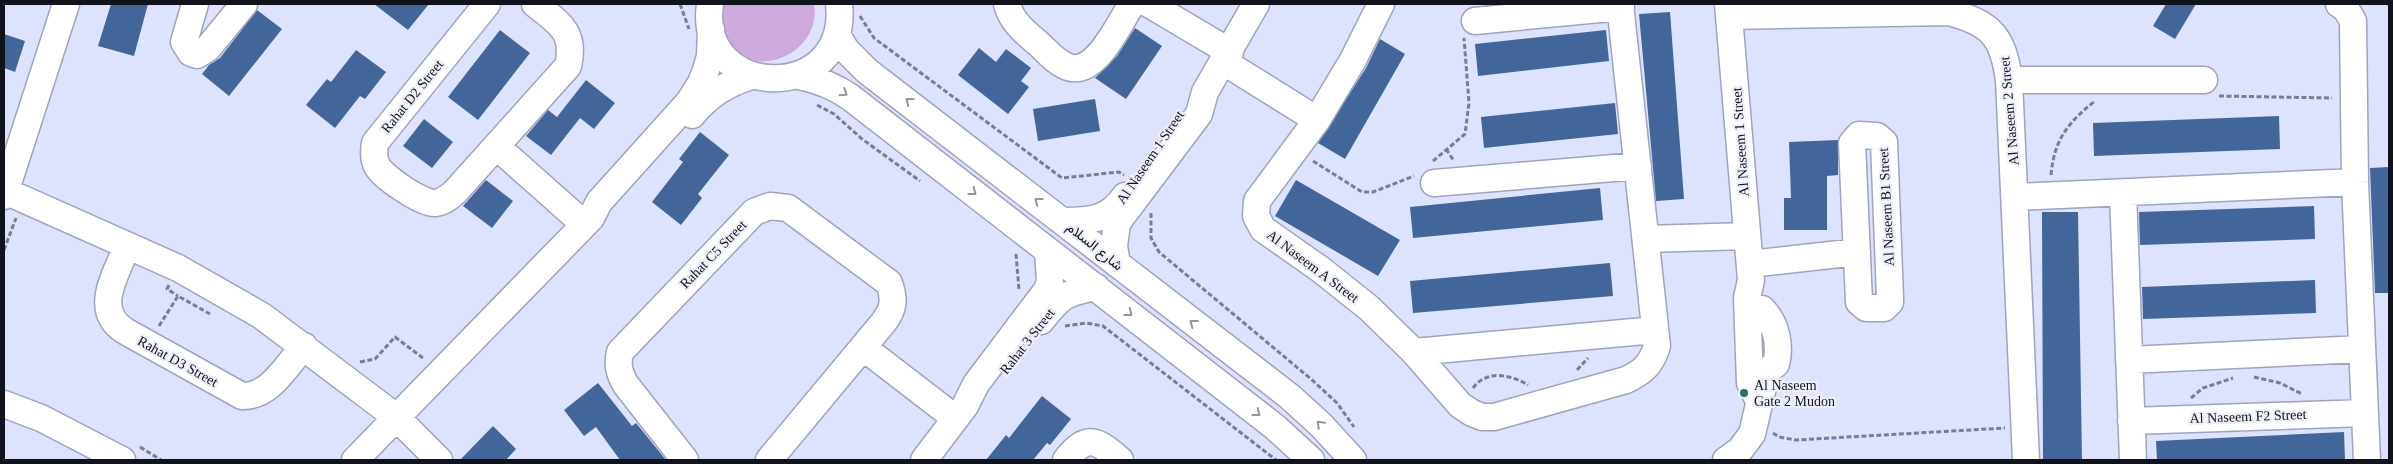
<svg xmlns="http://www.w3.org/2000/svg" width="2393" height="464" font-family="'Times New Roman',Vazirmatn,serif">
<rect width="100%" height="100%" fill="#dde2ff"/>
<path fill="#cda9de" d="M712 4H814C822 51 760 81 727 47 720 41 715 14 712 4Z"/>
<path fill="#43669a" d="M111 4H148L134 56 98 46Z
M374 4H429L408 30Z
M2166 4H2196L2175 39 2153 26Z
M257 10 282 29 229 96 202 74 209 65 220 58Z
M1670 12 1684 199 1656 201 1639 14Z
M1135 28 1162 46 1126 99 1095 78 1117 56Z
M500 30 530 53 478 120 448 97Z
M1606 30 1609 61 1478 76 1475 44Z
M4 34 25 41 15 72 4 68Z
M1380 39 1405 54 1345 159 1318 143 1366 68Z
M979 48 996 62 1006 49 1031 68 1021 81 1029 87 1008 114 958 75Z
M356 50 386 72 365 99 360 96 335 128 306 105 327 79 331 82Z
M586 80 615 103 594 129 580 118 551 155 526 136 548 110 557 117Z
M1095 99 1100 131 1038 141 1033 109Z
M1615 103 1618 134 1484 148 1481 117Z
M2279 116 2280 149 2094 156 2093 123Z
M424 119 453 142 432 168 403 146Z
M700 132 729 155 698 194 702 198 681 225 652 202 683 162 679 159Z
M1838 140V175L1827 176V230H1784V198H1791L1789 142Z
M2389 167V293H2375L2370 168Z
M486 180 513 201 492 228 463 206Z
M1296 180 1400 240 1378 276 1275 216Z
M1600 188 1603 220 1413 238 1410 207Z
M2314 206 2315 239 2140 245 2139 212Z
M2042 212H2078L2082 460H2043Z
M1610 263 1613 296 1413 313 1410 281Z
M2315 280 2316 313 2143 319 2142 287Z
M598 383 632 426 636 423 666 460H620L596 427 584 436 564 410Z
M1042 396 1071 419 1050 445 1047 443 1033 460H986L1006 435 1009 438Z
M493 426 516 449 506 460H460Z
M2344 432 2345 460H2157L2156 441Z"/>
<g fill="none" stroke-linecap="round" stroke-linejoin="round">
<defs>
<path id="minor" d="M195 4 184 42 191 53 197 55 208 48 244 4
M487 4 375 143C374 151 373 158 377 166 383 177 422 204 435 203 444 202 449 197 455 192L568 66C576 32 559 23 535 4
M710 4C696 101 850 105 839 4
M1007 4C1012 23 1026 33 1040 45 1048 53 1057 63 1068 67 1096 77 1119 23 1132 4
M1149 4 1230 52
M1381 4 1353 60 1317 120 1257 201 1256 216 1263 229 1320 269 1369 308 1414 352 1460 405 1472 413 1482 417H1494L1626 380C1643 372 1651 365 1657 346L1620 4
M1728 4 1751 280 1747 298 1750 383 1758 399
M2339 4 2346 9 2353 21 2355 182 2367 460
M1730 16 1948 12C1992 23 2003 37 2009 80L2026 460
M1475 21 1621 7
M837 35 846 50 867 71 1289 396 1321 425 1353 460
M1224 62 1317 120
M799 76C819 80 834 86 850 97L1275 427 1311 460
M2009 80H2204
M692 115C709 95 726 84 751 76
M1859 135 1877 136 1884 142 1890 297V302L1884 308H1866L1859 302 1852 143Z
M496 146 584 224
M1434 183 1638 166
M5 191 178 268 262 316 396 417 439 460
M2123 193 2133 460
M4 196 66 4
M2015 197 2355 182
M1063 221C1090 221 1109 220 1125 196
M1646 239 1747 236
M127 246C116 275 92 310 125 331L242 396C270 397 286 366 304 346
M1117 264 1114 246 1117 223 1199 114 1205 92 1256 4
M1750 264 1857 252
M1762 309C1776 323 1781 345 1776 364L1764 373
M1041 321C1061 296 1064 293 1096 287
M864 348 955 418
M1414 352 1655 330
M2129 360 2362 349
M4 404 41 418 122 460
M2131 421 2365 413
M355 460 591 218 599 202 689 102 701 83 706 70 710 56 711 29
M685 460 626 385C619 373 617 365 620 352L754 212 770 206 788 208 889 283C895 300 894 309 883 323L769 460
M924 460 965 406 976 384 1047 290 1050 281 1048 251
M1066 460C1087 433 1097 440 1120 460
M1726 460 1740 450 1752 434 1764 383"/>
</defs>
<use href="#minor" stroke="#9ea3be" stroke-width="29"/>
<path stroke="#797d90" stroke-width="3" stroke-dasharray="5 2.5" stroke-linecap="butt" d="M680 4 689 29
M2388 4 2389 5
M860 16 874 38 1062 178 1119 172 1124 175
M2219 96 2332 98
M817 105 834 114 862 139 920 181
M1446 149 1454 161
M1313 161 1362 192H1373L1414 176
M1433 161 1465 134 1469 103 1464 38
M2051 175C2054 141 2067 123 2094 102
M1151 213V238L1159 252 1311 379 1337 403 1354 427
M4 250 16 218
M1016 254 1019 290
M169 285 167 289 178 296
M159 326 178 296 210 314
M1065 326 1086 323 1103 326 1276 460
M360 362 375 359 395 337 423 358
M1577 370 1588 358
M2254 377 2280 383 2302 394
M1473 388C1487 369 1511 375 1528 385
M2191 398 2203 388 2233 378
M1773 433 1779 437 1796 440 2005 428
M140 447 161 460"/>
<use href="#minor" stroke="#fff" stroke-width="26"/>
</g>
<defs><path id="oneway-chevron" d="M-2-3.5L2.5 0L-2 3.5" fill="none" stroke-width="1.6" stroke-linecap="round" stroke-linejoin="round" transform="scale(1.25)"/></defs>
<g stroke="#949599">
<use href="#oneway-chevron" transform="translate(844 93) rotate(34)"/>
<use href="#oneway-chevron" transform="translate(909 101) rotate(-142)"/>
<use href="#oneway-chevron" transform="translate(973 192) rotate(38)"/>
<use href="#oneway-chevron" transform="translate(1038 201) rotate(-142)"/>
<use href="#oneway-chevron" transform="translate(1129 313) rotate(38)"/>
<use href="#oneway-chevron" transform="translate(1193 323) rotate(-143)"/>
<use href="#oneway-chevron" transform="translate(1257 413) rotate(38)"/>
<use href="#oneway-chevron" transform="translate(1320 424) rotate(-135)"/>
</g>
<circle fill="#296f65" stroke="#eef1fc" stroke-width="2" cx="1744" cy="393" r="5"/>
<g text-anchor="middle" stroke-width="4.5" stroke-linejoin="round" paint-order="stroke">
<g font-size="14" fill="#11131c" stroke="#eef1fc">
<text transform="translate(412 96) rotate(-51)" y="5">Rahat D2 Street</text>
<text transform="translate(2009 111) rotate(-95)" y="5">Al Naseem 2 Street</text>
<text transform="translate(1740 142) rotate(-94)" y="5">Al Naseem 1 Street</text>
<text transform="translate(1150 157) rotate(-56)" y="5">Al Naseem 1 Street</text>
<text transform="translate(1886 207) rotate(-93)" y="5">Al Naseem B1 Street</text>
<text transform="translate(1095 246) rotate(39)" y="5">شارع السلام</text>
<text transform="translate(713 254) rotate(-46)" y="5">Rahat C5 Street</text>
<text transform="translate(1313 266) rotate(37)" y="5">Al Naseem A Street</text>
<text transform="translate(1027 341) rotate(-52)" y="5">Rahat 3 Street</text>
<text transform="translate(178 361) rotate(29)" y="5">Rahat D3 Street</text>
<text transform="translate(2248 416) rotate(-2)" y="5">Al Naseem F2 Street</text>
</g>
<g font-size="14" fill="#11131c" stroke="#eef1fc" text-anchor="start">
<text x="1754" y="390">Al Naseem<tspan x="1754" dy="16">Gate 2 Mudon</tspan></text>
</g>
</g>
<rect width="2393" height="464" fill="none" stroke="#11131c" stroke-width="10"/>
</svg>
